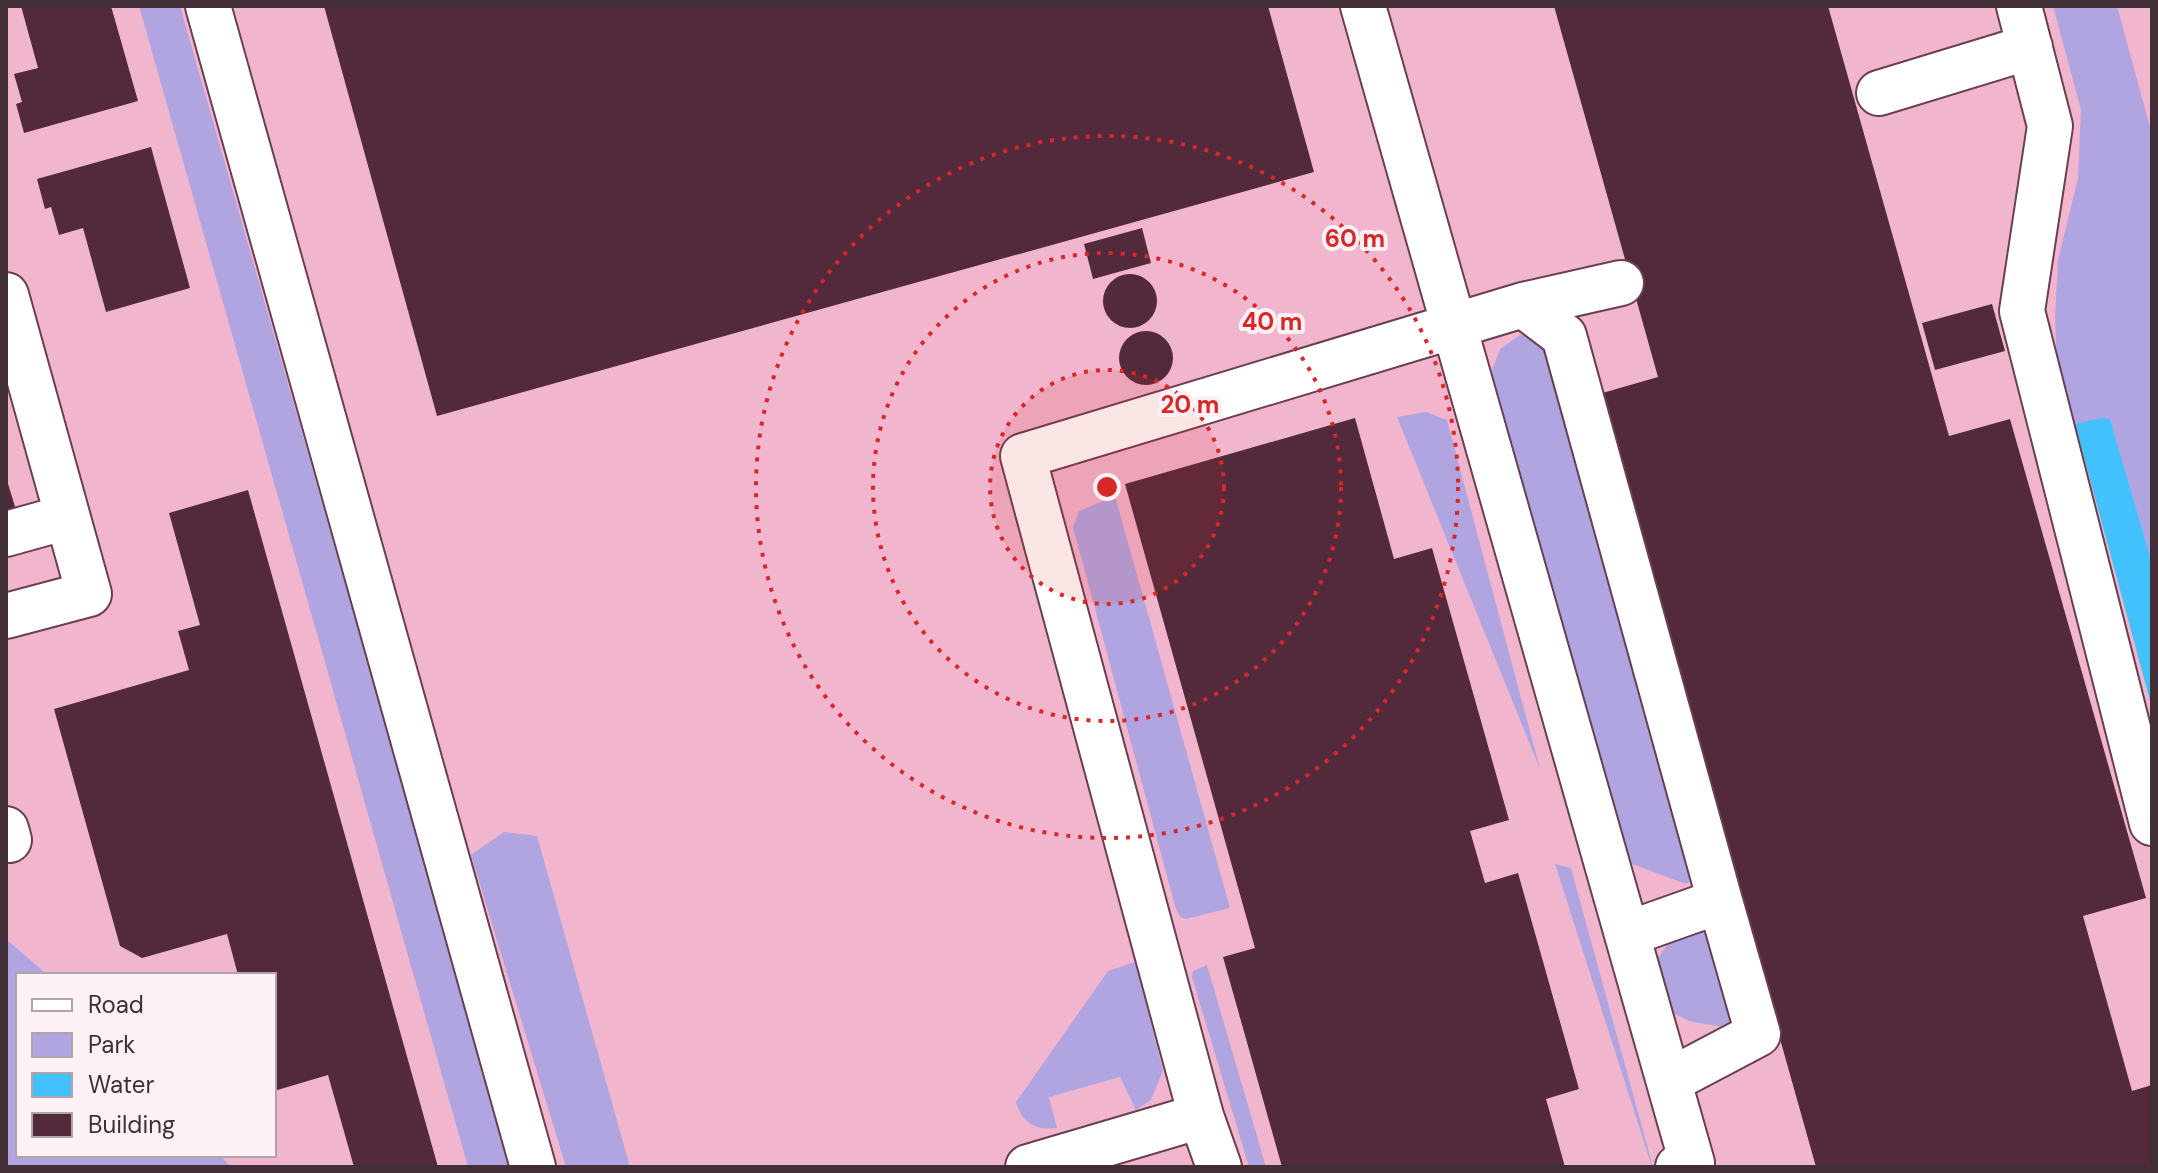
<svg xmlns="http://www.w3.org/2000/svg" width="2158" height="1173" font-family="'DM Sans',sans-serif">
<rect width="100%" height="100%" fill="#f7c3d7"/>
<path fill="#f1b6cd" d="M6 6H2152V1167H127L116 1155H274V975H18L6 1036Z"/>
<path fill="#b1a5e1" d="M139 6H180L512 1167H468Z
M2053 6H2117L2152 134V563L2110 420 2075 424 2057 365 2055 318 2058 260 2078 178 2081 110Z
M1520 335 1532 337 1543 345 1689 873 1690 881 1686 884 1632 864 1624 855 1488 381 1500 349Z
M1426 412 1447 420 1540 769 1397 417Z
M1115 496 1230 908 1186 919 1180 917 1175 906 1073 527 1079 511Z
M504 832 537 836 630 1167H566L471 855Z
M1555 864 1571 868 1653 1167H1652Z
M1702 917 1733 1029 1689 1021 1671 1012 1654 964 1673 936Z
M6 939 48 975H18V1155H220L231 1167H6Z
M1135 962 1163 1070 1151 1100 1136 1110 1120 1077 1049 1097 1057 1128C1036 1131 1022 1123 1016 1102L1108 971Z
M1207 965 1266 1167H1249L1192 977 1193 971Z"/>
<path fill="#42c1fc" d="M2102 418 2110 419 2152 563V708L2075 424Z"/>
<path fill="#532a3c" d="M21 6H111L138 101 24 133 16 104 22 102 14 74 38 68Z
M324 6H1268L1314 172 437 416Z
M1554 6H1828L1949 436 2010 419 2146 898 2083 916 2132 1091 2152 1085V1167H1816L1599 394 1658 377Z
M151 147 190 288 106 312 83 228 59 235 51 207 45 209 37 179Z
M1142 228 1151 263 1093 279 1084 244Z
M1103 301a27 27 0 1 1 54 0a27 27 0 1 1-54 0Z
M1992 304 2005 351 1935 370 1922 323Z
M1119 358a27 27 0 1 1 54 0a27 27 0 1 1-54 0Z
M1355 418 1394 559 1432 548 1509 820 1470 831 1485 883 1518 873 1579 1089 1546 1099 1565 1167H1282L1223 957 1255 948 1125 484Z
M6 477 16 510 6 513Z
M248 490 438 1167H354L328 1075 274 1091V975H238L227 934 142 958 120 946 54 709 189 670 178 631 200 625 169 513Z"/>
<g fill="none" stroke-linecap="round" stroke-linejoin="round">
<defs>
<path id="minor" d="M208 6 533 1167
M1363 6 1692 1163 1678 1167
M2019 6 2050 126 2022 311 2152 823
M1879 93 2030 47
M6 295 89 594 6 616
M1523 305 1621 283
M6 534 67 517
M6 829 9 840
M1669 1081 1758 1034 1720 901
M1028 1167 1201 1116
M1219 1167 1201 1116 1023 456 1523 305 1564 336 1720 901 1627 934"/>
</defs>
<use href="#minor" stroke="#693f51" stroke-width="48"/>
<use href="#minor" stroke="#fff" stroke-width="44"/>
</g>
<circle cx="1107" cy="487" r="117" fill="#d62828" fill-opacity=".12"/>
<g fill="none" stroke="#d62828" stroke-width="4" stroke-dasharray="4 8">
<circle cx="1107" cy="487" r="117"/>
<circle cx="1107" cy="487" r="234"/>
<circle cx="1107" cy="487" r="351"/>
</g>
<circle cx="1107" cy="487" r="12" fill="#d62828" stroke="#fcf1f5" stroke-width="4"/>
<g font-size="24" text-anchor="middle" font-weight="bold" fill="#d62828" stroke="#fcf1f5" stroke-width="8" stroke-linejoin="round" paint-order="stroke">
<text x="1355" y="247">60 m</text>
<text x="1272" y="330">40 m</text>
<text x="1190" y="413">20 m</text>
</g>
<rect width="2158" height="1173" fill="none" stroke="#422e36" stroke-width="16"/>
<rect x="16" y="973" width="260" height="184" fill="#fcf1f5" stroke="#b2a3a9" stroke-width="2"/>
<rect x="32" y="999" width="40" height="12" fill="#ffffff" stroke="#b2a3a9" stroke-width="2"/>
<text x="88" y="1013" font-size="24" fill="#422e36">Road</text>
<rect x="32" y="1033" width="40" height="24" fill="#b1a5e1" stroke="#b2a3a9" stroke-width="2"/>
<text x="88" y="1053" font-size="24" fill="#422e36">Park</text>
<rect x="32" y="1073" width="40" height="24" fill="#42c1fc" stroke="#b2a3a9" stroke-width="2"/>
<text x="88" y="1093" font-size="24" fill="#422e36">Water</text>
<rect x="32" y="1113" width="40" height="24" fill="#532a3c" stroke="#b2a3a9" stroke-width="2"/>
<text x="88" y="1133" font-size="24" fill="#422e36">Building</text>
</svg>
